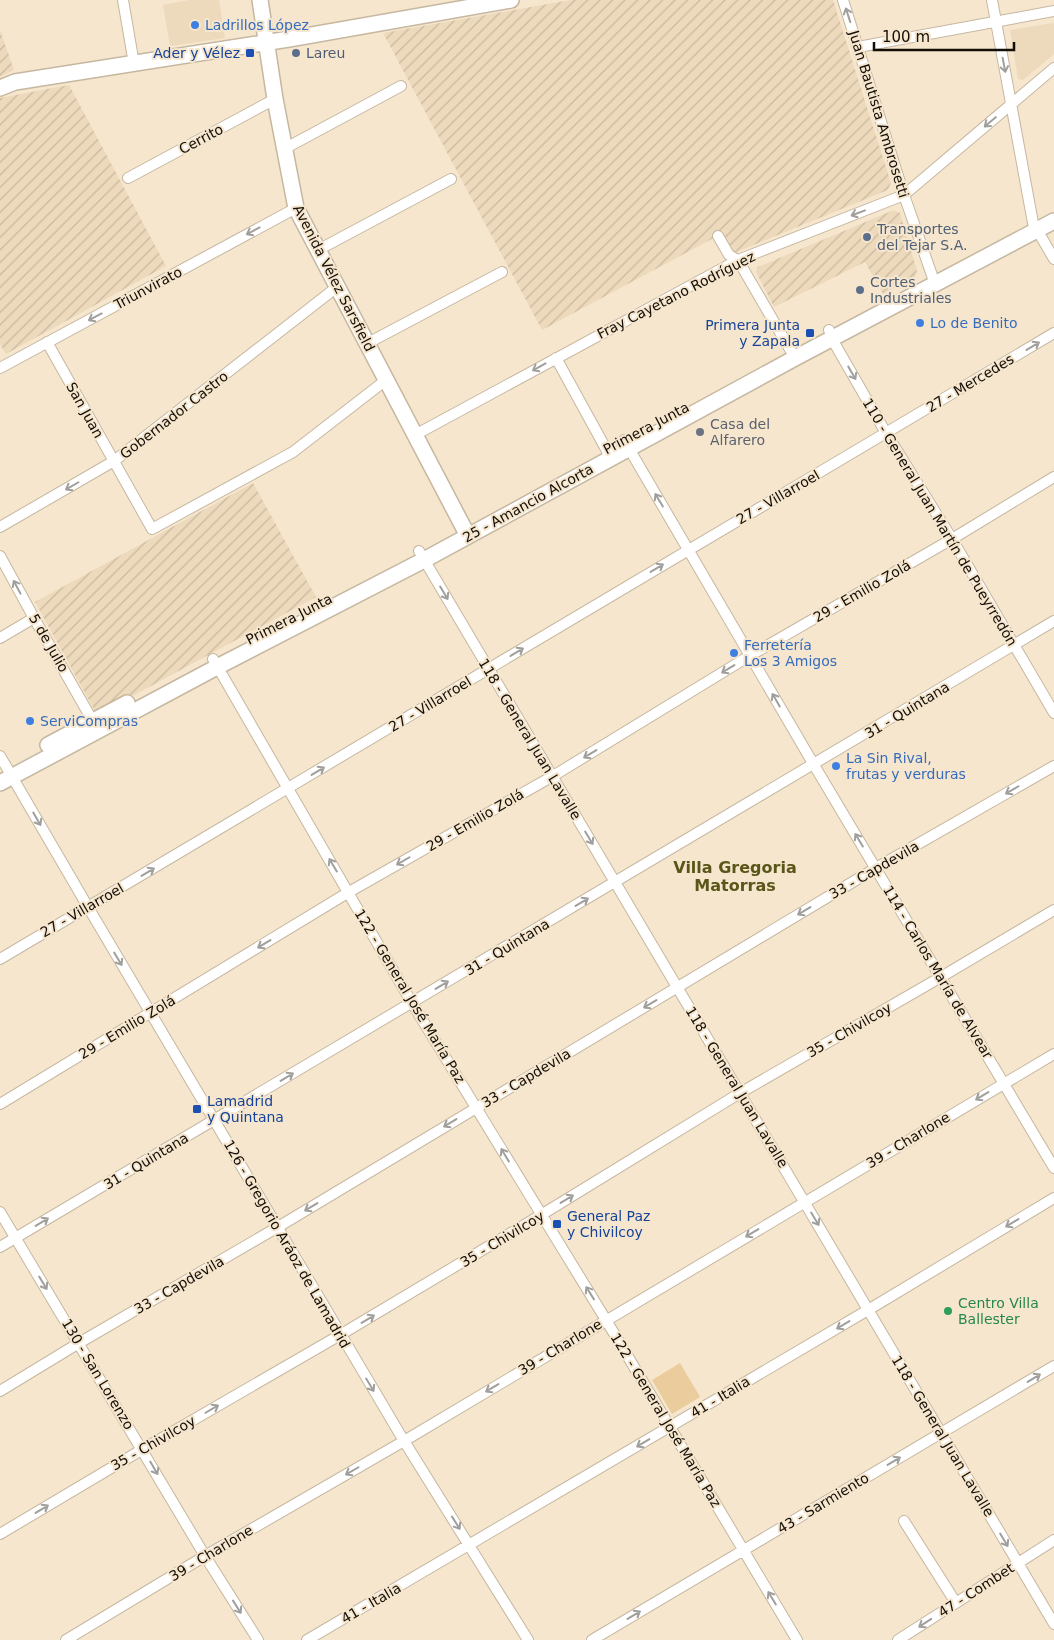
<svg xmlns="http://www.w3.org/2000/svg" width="1054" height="1640" font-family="'DejaVu Sans',sans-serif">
<defs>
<pattern id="industrial-furrows" width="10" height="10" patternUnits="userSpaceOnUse" patternTransform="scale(1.25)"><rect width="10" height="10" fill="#edd9bb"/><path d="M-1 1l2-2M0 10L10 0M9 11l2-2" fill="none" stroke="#cab99f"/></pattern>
</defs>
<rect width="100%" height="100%" fill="#f6e6ce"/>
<path fill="#edd9bb" d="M189 0H219L225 38 170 46 163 5Z
M1054 23V54L1023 80 1018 79 1010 30Z"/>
<path fill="url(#industrial-furrows)" d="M571 0H833L891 183 888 190 734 253 723 233 542 330 383 33Z
M0 30 14 70 0 77Z
M69 85 166 266 6 354 0 344V98Z
M894 210 900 213 917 271 915 277 883 294 865 262 774 307 756 272 758 267Z
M253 483 316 597 101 713 95 711 35 602Z"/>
<path fill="#ebcd9d" d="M680 1363 700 1397 672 1414 652 1380Z"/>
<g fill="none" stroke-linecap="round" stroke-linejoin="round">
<defs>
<path id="street" d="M123 0 134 64
M843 0 904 195 935 284
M992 0 1033 223 1054 259
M858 47 1054 11
M284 149 401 86
M128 178 275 99
M718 236 729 255 738 260 795 358
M318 250 451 179
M829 330 832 339 886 433 952 539 1054 713
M47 342 152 529 293 452 386 380
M368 343 502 272
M556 358 606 449 610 459
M0 368 296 208
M415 435 738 260 904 195 1054 68
M624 440 814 765 1054 1168
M0 527 114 461 337 287
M419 551 1054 1624
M0 556 34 618 95 725
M0 638 34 618
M213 659 412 1003 606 1320 797 1640
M0 756 88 907 404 1441 528 1640
M0 959 1054 333
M0 1104 349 892 553 776 751 655 952 539 1054 477
M0 1212 205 1556 258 1640
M0 1247 1054 621
M0 1391 79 1343 278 1227 876 868 1054 766
M904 1521 956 1603
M0 1534 143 1449 340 1335 541 1215 740 1093 941 977 1054 910
M66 1640 205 1556 404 1441 1054 1054
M307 1640 868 1310 1054 1198
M592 1640 1054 1366
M898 1640 1054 1540"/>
<path id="secondary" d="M260 0 275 99 296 208 468 536
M0 88 15 82 289 39 511 0
M48 745 127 703
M0 783 217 667 424 560 795 358 1054 221"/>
</defs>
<use href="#street" stroke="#c6b7a0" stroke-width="12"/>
<use href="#secondary" stroke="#c6b7a0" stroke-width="18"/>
<use href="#street" stroke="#fff" stroke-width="10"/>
<use href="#secondary" stroke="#fff" stroke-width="15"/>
</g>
<defs><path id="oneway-shaft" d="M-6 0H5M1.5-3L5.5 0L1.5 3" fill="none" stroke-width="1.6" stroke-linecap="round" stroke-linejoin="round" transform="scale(1.25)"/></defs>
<g stroke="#a19f9b">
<use href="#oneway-shaft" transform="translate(848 15) rotate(-108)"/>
<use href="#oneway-shaft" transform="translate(1004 65) rotate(79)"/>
<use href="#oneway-shaft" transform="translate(990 122) rotate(140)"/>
<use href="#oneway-shaft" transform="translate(858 213) rotate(159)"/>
<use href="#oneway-shaft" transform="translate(253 231) rotate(152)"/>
<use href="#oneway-shaft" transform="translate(95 317) rotate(152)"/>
<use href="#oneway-shaft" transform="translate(1033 346) rotate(-31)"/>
<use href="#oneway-shaft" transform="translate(539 367) rotate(151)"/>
<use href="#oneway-shaft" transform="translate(852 373) rotate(60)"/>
<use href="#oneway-shaft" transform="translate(72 486) rotate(150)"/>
<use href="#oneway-shaft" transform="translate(659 500) rotate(-121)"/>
<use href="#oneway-shaft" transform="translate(657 568) rotate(-31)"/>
<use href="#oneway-shaft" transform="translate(17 587) rotate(-118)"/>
<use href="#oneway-shaft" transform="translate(444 593) rotate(59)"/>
<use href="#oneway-shaft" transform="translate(517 652) rotate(-31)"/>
<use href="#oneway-shaft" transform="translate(728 669) rotate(149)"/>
<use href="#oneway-shaft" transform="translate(776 700) rotate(-120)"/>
<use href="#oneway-shaft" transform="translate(590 754) rotate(149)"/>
<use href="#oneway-shaft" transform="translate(318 771) rotate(-31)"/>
<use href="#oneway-shaft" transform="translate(1012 790) rotate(150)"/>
<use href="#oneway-shaft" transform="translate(37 819) rotate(60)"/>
<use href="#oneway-shaft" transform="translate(589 838) rotate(59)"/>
<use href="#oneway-shaft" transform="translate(859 840) rotate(-121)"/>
<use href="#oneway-shaft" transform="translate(403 861) rotate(150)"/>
<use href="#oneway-shaft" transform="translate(333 865) rotate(-121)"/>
<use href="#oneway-shaft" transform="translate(148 872) rotate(-31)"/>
<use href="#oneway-shaft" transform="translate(582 902) rotate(-31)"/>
<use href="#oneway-shaft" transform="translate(804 911) rotate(149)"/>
<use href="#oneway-shaft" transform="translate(264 944) rotate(149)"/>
<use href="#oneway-shaft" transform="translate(118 959) rotate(59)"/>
<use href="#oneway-shaft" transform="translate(442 985) rotate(-31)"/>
<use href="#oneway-shaft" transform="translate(650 1004) rotate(149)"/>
<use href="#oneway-shaft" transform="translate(287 1077) rotate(-31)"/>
<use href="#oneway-shaft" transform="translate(982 1096) rotate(149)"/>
<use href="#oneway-shaft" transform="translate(450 1123) rotate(149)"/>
<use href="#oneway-shaft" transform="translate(505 1155) rotate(-121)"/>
<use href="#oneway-shaft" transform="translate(567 1199) rotate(-31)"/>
<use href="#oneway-shaft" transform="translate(311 1207) rotate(149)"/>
<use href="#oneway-shaft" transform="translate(815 1219) rotate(59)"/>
<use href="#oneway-shaft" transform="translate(42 1222) rotate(-31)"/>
<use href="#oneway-shaft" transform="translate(1012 1223) rotate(149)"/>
<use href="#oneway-shaft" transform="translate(752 1233) rotate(149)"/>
<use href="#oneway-shaft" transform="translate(43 1283) rotate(59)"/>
<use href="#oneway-shaft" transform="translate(590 1293) rotate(-122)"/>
<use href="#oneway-shaft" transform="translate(368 1319) rotate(-31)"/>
<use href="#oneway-shaft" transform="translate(843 1325) rotate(149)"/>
<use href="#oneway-shaft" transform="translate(1034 1378) rotate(-31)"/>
<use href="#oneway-shaft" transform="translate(370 1385) rotate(59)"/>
<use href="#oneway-shaft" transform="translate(492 1388) rotate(149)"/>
<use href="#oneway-shaft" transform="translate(212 1409) rotate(-30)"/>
<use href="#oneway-shaft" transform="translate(643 1443) rotate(149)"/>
<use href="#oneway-shaft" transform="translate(894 1461) rotate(-31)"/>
<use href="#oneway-shaft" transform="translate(154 1468) rotate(60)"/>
<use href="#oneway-shaft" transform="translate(352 1471) rotate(150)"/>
<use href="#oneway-shaft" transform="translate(42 1509) rotate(-31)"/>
<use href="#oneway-shaft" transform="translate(456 1523) rotate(58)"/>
<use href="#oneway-shaft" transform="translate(1004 1540) rotate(59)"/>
<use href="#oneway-shaft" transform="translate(772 1598) rotate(-121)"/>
<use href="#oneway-shaft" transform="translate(237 1607) rotate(58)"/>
<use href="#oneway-shaft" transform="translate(634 1615) rotate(-31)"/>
<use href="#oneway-shaft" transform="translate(925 1623) rotate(147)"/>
</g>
<g fill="#3f7fe0" stroke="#f6e6ce" stroke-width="2">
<circle cx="195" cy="25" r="5"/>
<circle cx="920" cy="323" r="5"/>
<circle cx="734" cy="653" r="5"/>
<circle cx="30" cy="721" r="5"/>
<circle cx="836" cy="766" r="5"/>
</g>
<g fill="#1a4fb4" stroke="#f6e6ce" stroke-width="2">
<rect x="245" y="48" width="10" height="10" rx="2.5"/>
<rect x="805" y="328" width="10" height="10" rx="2.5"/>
<rect x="192" y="1104" width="10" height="10" rx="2.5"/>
<rect x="552" y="1219" width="10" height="10" rx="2.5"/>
</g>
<g fill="#5c6f8a" stroke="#f6e6ce" stroke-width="2">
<circle cx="296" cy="53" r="5"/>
<circle cx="867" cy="237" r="5"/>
<circle cx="860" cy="290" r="5"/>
</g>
<circle fill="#6b7280" stroke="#f6e6ce" stroke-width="2" cx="700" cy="432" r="5"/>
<circle fill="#2e9e5b" stroke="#f6e6ce" stroke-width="2" cx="948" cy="1311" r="5"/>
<g text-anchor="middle" stroke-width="4" stroke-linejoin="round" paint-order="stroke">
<g font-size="14" fill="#366cbe" stroke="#f6e6ce" text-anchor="start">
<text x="205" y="30">Ladrillos López</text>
<text x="930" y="328">Lo de Benito</text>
<text x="744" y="650">Ferretería<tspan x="744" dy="16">Los 3 Amigos</tspan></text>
<text x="40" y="726">ServiCompras</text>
<text x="846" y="763">La Sin Rival,<tspan x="846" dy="16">frutas y verduras</tspan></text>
</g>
<g font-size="14" fill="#164399" stroke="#f6e6ce" text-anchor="end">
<text x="240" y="58">Ader y Vélez</text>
<text x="800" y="330">Primera Junta<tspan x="800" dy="16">y Zapala</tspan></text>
<text x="207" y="1106" text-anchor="start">Lamadrid<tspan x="207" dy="16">y Quintana</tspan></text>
<text x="567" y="1221" text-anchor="start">General Paz<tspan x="567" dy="16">y Chivilcoy</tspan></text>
</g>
<g font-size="14" fill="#4e5e75" stroke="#f6e6ce" text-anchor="start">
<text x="306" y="58">Lareu</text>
<text x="877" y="234">Transportes<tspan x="877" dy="16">del Tejar S.A.</tspan></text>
<text x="870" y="287">Cortes<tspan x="870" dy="16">Industriales</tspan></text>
</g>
<g font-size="14" fill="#130e06" stroke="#f6e6ce">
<text transform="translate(879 114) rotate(73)" y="5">Juan Bautista Ambrosetti</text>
<text transform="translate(201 139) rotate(-28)" y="5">Cerrito</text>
<text transform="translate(334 278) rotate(63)" y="5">Avenida Vélez Sarsfield</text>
<text transform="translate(148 288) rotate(-28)" y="5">Triunvirato</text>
<text transform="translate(676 295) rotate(-27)" y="5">Fray Cayetano Rodríguez</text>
<text transform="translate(970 383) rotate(-31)" y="5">27 - Mercedes</text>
<text transform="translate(85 410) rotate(61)" y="5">San Juan</text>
<text transform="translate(174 415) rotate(-38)" y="5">Gobernador Castro</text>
<text transform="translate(646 428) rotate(-28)" y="5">Primera Junta</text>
<text transform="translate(778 497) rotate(-30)" y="5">27 - Villarroel</text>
<text transform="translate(528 503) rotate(-29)" y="5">25 - Amancio Alcorta</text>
<text transform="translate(940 522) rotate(59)" y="5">110 - General Juan Martín de Pueyrredón</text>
<text transform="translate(862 591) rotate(-30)" y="5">29 - Emilio Zolá</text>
<text transform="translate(289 619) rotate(-27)" y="5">Primera Junta</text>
<text transform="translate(49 643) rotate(60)" y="5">5 de Julio</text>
<text transform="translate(430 704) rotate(-31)" y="5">27 - Villarroel</text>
<text transform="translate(907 710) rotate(-31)" y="5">31 - Quintana</text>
<text transform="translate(530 739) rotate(59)" y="5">118 - General Juan Lavalle</text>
<text transform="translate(475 820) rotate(-30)" y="5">29 - Emilio Zolá</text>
<text transform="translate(874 870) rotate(-30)" y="5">33 - Capdevila</text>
<text transform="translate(82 910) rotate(-30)" y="5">27 - Villarroel</text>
<text transform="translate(507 947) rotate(-31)" y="5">31 - Quintana</text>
<text transform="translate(938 972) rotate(59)" y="5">114 - Carlos María de Alvear</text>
<text transform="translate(410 996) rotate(59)" y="5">122 - General José María Paz</text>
<text transform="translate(127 1027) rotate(-31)" y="5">29 - Emilio Zolá</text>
<text transform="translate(849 1030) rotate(-30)" y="5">35 - Chivilcoy</text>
<text transform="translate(526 1078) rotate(-31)" y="5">33 - Capdevila</text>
<text transform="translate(737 1087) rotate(59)" y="5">118 - General Juan Lavalle</text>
<text transform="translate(908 1140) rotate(-31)" y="5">39 - Charlone</text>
<text transform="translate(146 1161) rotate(-31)" y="5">31 - Quintana</text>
<text transform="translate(502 1239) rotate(-31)" y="5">35 - Chivilcoy</text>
<text transform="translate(287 1244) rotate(60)" y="5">126 - Gregorio Aráoz de Lamadrid</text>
<text transform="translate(179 1285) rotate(-30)" y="5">33 - Capdevila</text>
<text transform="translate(560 1347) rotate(-31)" y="5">39 - Charlone</text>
<text transform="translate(98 1374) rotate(59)" y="5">130 - San Lorenzo</text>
<text transform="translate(720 1397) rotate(-31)" y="5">41 - Italia</text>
<text transform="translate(666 1420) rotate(59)" y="5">122 - General José María Paz</text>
<text transform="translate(943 1436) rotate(59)" y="5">118 - General Juan Lavalle</text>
<text transform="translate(153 1443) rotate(-30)" y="5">35 - Chivilcoy</text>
<text transform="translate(823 1503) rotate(-31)" y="5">43 - Sarmiento</text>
<text transform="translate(211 1553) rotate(-31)" y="5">39 - Charlone</text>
<text transform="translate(976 1590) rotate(-33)" y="5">47 - Combet</text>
<text transform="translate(371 1603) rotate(-30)" y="5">41 - Italia</text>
</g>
<g font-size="14" fill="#5b616d" stroke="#f6e6ce" text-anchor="start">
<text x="710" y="429">Casa del<tspan x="710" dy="16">Alfarero</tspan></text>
</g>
<g font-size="14" fill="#27864d" stroke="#f6e6ce" text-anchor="start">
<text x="958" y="1308">Centro Villa<tspan x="958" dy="16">Ballester</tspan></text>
</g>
<g font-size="16" font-weight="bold" fill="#5a5619" stroke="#f6e6ce">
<text x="735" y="873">Villa Gregoria<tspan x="735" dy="18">Matorras</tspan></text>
</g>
</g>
<path d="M874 42v8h140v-8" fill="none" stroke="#130e06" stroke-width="2.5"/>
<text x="882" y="42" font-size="15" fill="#130e06" stroke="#f6e6ce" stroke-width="4" paint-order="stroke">100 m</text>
</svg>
